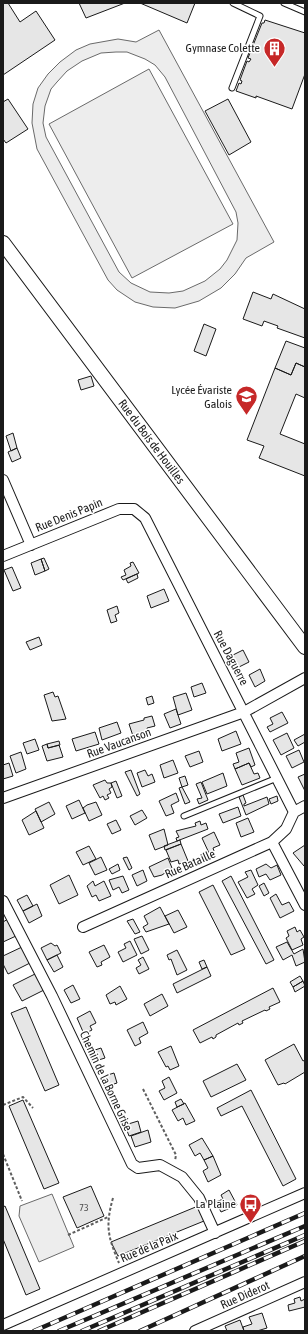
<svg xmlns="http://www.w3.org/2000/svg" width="308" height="1334" font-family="'Asap Condensed',sans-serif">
<rect width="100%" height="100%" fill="#fff"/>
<path fill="#ededed" stroke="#6a6a6a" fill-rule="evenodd" d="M159 30 274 242 246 258 235 274 221 288 199 301 175 308 153 307 135 302 117 290 108 280 37 149 32 123 33 104 38 88 48 74 60 62 76 50 90 44 118 39 136 42ZM116 52H127L145 59 155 65 165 77 236 212 238 223 237 240 227 260 220 269 205 281 183 291 169 293 150 292 131 283 119 272 46 137 43 123 45 106 51 89 57 82 67 71 82 61 101 53Z
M149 69 233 224 132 278 49 124Z
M52 1194 74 1247 39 1262 19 1216 20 1206Z"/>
<path fill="#e6e6e6" stroke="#1a1a1a" d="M3 3H8L20 22 36 11 55 40 3 75Z
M79 3H125L86 18Z
M140 3H195L187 23Z
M265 20 305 33V74L292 109 256 96V98L236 91 239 83 241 84 242 81 240 80 247 61 249 62 251 59 248 58 262 23H264Z
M8 99 28 129 6 143 3 139V102Z
M228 99 251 142 229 155 205 111Z
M253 292 271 299 273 294 305 309V338L277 328 278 326 264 321 262 326 243 319Z
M204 324 216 329 206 356 194 351Z
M286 341 305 348V367L296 363 291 375 275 368Z
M296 363 305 367V398L296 394 280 434 305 444V476L259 458 264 446 247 440 275 368 291 375Z
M91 376 94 386 81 390 78 380Z
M13 433 17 448 11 451 6 436Z
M17 448 21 458 12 462 8 452Z
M44 558 49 569 45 571 41 559Z
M41 559 45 571 35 575 31 563Z
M133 562 139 573 123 580 121 577 126 575 124 570 131 566 130 563Z
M12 567 21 588 13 591 4 570Z
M137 574 138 578 128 583 126 579Z
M164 589 169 601 151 608 147 596Z
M117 606 119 613 115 615 117 621 111 623 107 610Z
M39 637 42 645 30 650 26 642Z
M243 650 249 662 237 668 231 656Z
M260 669 265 681 255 687 249 675Z
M202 683 206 693 194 697 191 687Z
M53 692 55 697 58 696 66 719 52 721 44 695Z
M186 693 192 710 178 715 173 697Z
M152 696 154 703 148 705 146 698Z
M176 709 181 724 170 728 164 714Z
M282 712 288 723 270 732 267 727 273 724 270 718Z
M152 716 155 726 147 728 148 731 133 736 129 724 144 720V718Z
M117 722 121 733 102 740 99 728Z
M236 731 241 744 222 751 218 739Z
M95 732 99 744 76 751 72 739Z
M287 733 294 748 281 755 273 740Z
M305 734V742L298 746 294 740Z
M35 739 39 750 27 754 23 743Z
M59 741 60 745 48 748 47 744Z
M47 744 48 748 59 745 63 757 47 761 42 746Z
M249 748 255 765 251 767 249 763 235 769 233 764 239 762 236 753Z
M299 750 304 762 292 768 286 756Z
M199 751 203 762 190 767 185 756Z
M21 752 26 769 16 773 10 756Z
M173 760 178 773 164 778 160 765Z
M9 763 13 776 3 779V765Z
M249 763 254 774 258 773 260 778 242 785 235 769Z
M131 770 140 794 137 796 125 772Z
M145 770 148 776 152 774 155 782 142 787 137 773Z
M223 773 227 786 207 794 202 782Z
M305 774V791L298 777Z
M185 776 188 785 182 787 179 778Z
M105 780 107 783H111L112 787 109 789 111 793 107 795 109 798 105 800 103 796 100 798 93 785Z
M116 781 122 796 117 798 111 783Z
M201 782 208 800 199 804 197 799 202 798 196 784Z
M182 787 190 802 185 804 179 788Z
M176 793 179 801 171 805 174 813 166 816 159 801Z
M243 795 246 803 244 804V806L267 797 269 804 246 815 239 797Z
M277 796 278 801 271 804 269 799Z
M79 800 85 813 72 819 66 806Z
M49 802 55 814 41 822 35 809Z
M96 802 102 815 89 821 83 808 87 805Z
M238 807 241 816 223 823 219 814Z
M142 810 147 818 135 825 130 816Z
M36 811 44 828 29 835 22 820Z
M248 818 254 832 241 837 236 823Z
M116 820 121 830 112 834 107 824Z
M200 821 201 825 206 823 208 829 177 841 176 838 179 837 176 831 196 826 195 823Z
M164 829 168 845 155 850 149 835Z
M214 832 220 845 213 848 214 851 209 853 202 838Z
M180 840 181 844 165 850 164 846Z
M181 844 188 861 179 864 178 860 171 862 166 850Z
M305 845V865L304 866 293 853Z
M89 846 96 859 83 865 76 852Z
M101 857 107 870 95 875 89 863Z
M127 857 132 868 129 870 123 858Z
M168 858 172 868 162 875 154 877 149 867Z
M118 864 120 870 112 874 109 869Z
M266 864 271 868 277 865 281 875 270 880 266 874 259 877 256 869Z
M143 870 147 881 137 886 132 875Z
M251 870 258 885 252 889 255 894 247 898 238 882 248 877 245 872Z
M69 875 78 895 59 904 50 885Z
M123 876 129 890 122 893 119 887 113 890 109 880Z
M231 876 274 960 266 964 222 881Z
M93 881 95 886 104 881 111 896 99 901 96 895 92 897 87 886Z
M264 883 269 893 264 896 259 886Z
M213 885 245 949 231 955 199 892Z
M276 894 282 905 289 902 294 911 280 918 270 898Z
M27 895 33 906 23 911 17 900Z
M37 904 42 916 29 923 23 911Z
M160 907 169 924 146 932 143 927 148 924 144 916Z
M178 910 187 927 174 933 165 916Z
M8 919 16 936 3 942V922Z
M133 919 140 932 135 934 127 921Z
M295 927 297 932 300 930 304 937 301 939 303 945 292 950 286 938 289 936 287 931Z
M142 936 149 950 141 954 134 939Z
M130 941 137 955 123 962 118 952 126 948 124 944Z
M287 942 294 954 303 949 305 962 296 966 292 955 283 960 276 947Z
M51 943 55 946 57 945 61 953 47 960 41 948Z
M104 945 110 957 101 962 102 965 97 967 89 952Z
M22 947 30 963 8 974 3 964V956Z
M177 950 187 970 177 975 171 959 169 960 167 955Z
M57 955 63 967 54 972 47 960Z
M143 957 149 969 139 974 136 968 141 965 138 960Z
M204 960 207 967 202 969 199 962Z
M207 967 211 976 177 993 173 984Z
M35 974 44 990 22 1001 13 985Z
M300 976 303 981 293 987 290 982Z
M303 981 305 986 295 992 293 987Z
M73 985 80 999 71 1003 64 990Z
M120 986 127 999 116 1005 115 1002 110 1004 106 995Z
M273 988 280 1002 269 1007 270 1009 266 1011 265 1010 242 1021 243 1023 239 1025 238 1023 216 1035V1037L213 1039 212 1037 200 1043 193 1030Z
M162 994 168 1006 150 1016 144 1004Z
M26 1007 59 1085 45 1091 11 1013Z
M90 1011 96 1023 90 1026 92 1030 84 1034 77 1018Z
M143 1022 148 1033 139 1038 141 1043 135 1046 127 1030Z
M294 1044 303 1061 305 1060V1072L285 1084 284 1083 278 1085 265 1060Z
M171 1046 179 1066 170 1070 168 1066 166 1067 158 1052Z
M101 1048 105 1058 92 1062 89 1052Z
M237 1064 246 1080 211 1097 203 1081Z
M114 1073 117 1083 105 1087 101 1077Z
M169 1077 177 1093 164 1100 159 1091 165 1088 162 1081Z
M251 1090 296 1179 283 1186 242 1106 221 1116 217 1108Z
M181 1099 184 1104 177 1107 175 1102Z
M23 1100 59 1183 44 1189 9 1106Z
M185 1103 195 1121 186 1125 183 1118 178 1121 172 1110Z
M138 1121 141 1132 129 1136 125 1125Z
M148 1130 151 1142 135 1147 131 1136Z
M202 1138 213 1156 204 1160 200 1153 195 1156 189 1145Z
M213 1156 221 1175 208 1182 203 1171 208 1168 204 1160Z
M91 1186 104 1216 77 1228 63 1197Z
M229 1190 237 1205 221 1212 216 1202 223 1199 221 1195Z
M5 1206 40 1289 26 1295 3 1239V1207Z
M198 1206 204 1221 118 1256 111 1242Z
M300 1297 301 1301 305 1299V1307L289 1311 288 1305 295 1303 294 1299Z
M262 1313 267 1328 257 1331H244L243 1327 252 1324 249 1317Z
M240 1320 244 1331H227L225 1326Z"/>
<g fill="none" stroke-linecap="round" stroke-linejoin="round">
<defs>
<path id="lane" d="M284 3 305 12
M232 88 260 16 233 3
M184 816 277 778"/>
<path id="street" d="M3 480 31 545
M3 556 119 509H134L145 518 294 812
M3 798 244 712 305 678
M294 812 305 806
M272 842 305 905
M3 901 52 996 132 1164 138 1168 160 1165 182 1177 199 1198 215 1233
M83 927 272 842 286 829 294 812
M3 1325 305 1193
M195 1331 305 1282"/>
<g id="secondary">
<path id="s1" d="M3 243 305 647"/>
</g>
</defs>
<use href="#lane" stroke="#1a1a1a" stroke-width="7"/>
<use href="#street" stroke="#1a1a1a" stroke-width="12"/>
<use href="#secondary" stroke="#1a1a1a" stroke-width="16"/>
<path stroke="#5f5f5f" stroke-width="2" stroke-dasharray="3 2" stroke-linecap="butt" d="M143 1089 176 1155 175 1161
M3 1105 23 1097 33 1108
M3 1154 22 1201
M113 1198C105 1226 108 1237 119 1263
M68 1235 108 1217"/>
<use href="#lane" stroke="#fff" stroke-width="5"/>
<use href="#street" stroke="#fff" stroke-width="10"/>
<use href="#secondary" stroke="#fff" stroke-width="14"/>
<defs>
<path id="rail" d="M34 1331 305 1213
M59 1331 305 1226
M82 1331 305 1235
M99 1331 305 1241
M140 1331 305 1256"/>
</defs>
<use href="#rail" stroke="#1a1a1a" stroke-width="4.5"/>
<use href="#rail" stroke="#fff" stroke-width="3" stroke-dasharray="9" stroke-linecap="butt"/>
</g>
<defs>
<symbol id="building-pin" viewBox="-11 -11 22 30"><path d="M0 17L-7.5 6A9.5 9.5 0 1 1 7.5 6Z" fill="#c62828" stroke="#fff"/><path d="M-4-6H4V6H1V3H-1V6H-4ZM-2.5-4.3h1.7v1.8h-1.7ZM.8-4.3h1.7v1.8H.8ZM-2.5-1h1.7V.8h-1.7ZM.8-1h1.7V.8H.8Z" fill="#fff"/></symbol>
<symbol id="school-pin" viewBox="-11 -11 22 30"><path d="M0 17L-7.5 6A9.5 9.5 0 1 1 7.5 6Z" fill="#c62828" stroke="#fff"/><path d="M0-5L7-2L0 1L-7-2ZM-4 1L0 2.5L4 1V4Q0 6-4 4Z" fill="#fff"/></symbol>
<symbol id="bus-pin" viewBox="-11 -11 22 30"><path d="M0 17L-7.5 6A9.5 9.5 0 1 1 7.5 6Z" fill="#c62828" stroke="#fff"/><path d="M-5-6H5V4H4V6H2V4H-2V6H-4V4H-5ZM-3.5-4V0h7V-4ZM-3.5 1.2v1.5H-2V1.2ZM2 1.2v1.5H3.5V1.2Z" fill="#fff"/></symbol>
</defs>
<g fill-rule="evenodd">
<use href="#building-pin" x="262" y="36" width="25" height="34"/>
<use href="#school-pin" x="234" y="384" width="25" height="34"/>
<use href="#bus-pin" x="238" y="1192" width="25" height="34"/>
</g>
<g text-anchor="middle" stroke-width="3" stroke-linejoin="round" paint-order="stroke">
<g font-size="10" fill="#4d4d4d">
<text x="84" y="1211">73</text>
</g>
<g font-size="12" fill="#1a1a1a" stroke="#fff" text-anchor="end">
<text x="260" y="52">Gymnase Colette</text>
<text x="232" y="394">Lycée Évariste<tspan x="232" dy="14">Galois</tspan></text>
<text x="236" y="1208">La Plaine</text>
</g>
<g font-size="12" fill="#1a1a1a" stroke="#fff">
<text dy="4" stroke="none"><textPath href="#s1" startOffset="248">Rue du Bois de Houilles</textPath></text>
<text transform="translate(69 515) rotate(-22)" y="4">Rue Denis Papin</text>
<text transform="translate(231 658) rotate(62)" y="4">Rue Daguerre</text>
<text transform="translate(119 743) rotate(-20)" y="4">Rue Vaucanson</text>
<text transform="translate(190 864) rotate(-24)" y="4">Rue Bataille</text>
<text transform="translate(106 1081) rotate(65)" y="4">Chemin de la Borne Grise</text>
<text transform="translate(149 1247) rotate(-23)" y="4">Rue de la Paix</text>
<text transform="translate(245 1295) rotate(-24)" y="4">Rue Diderot</text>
</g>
</g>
<rect width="308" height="1334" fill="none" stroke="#1a1a1a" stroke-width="8"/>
</svg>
